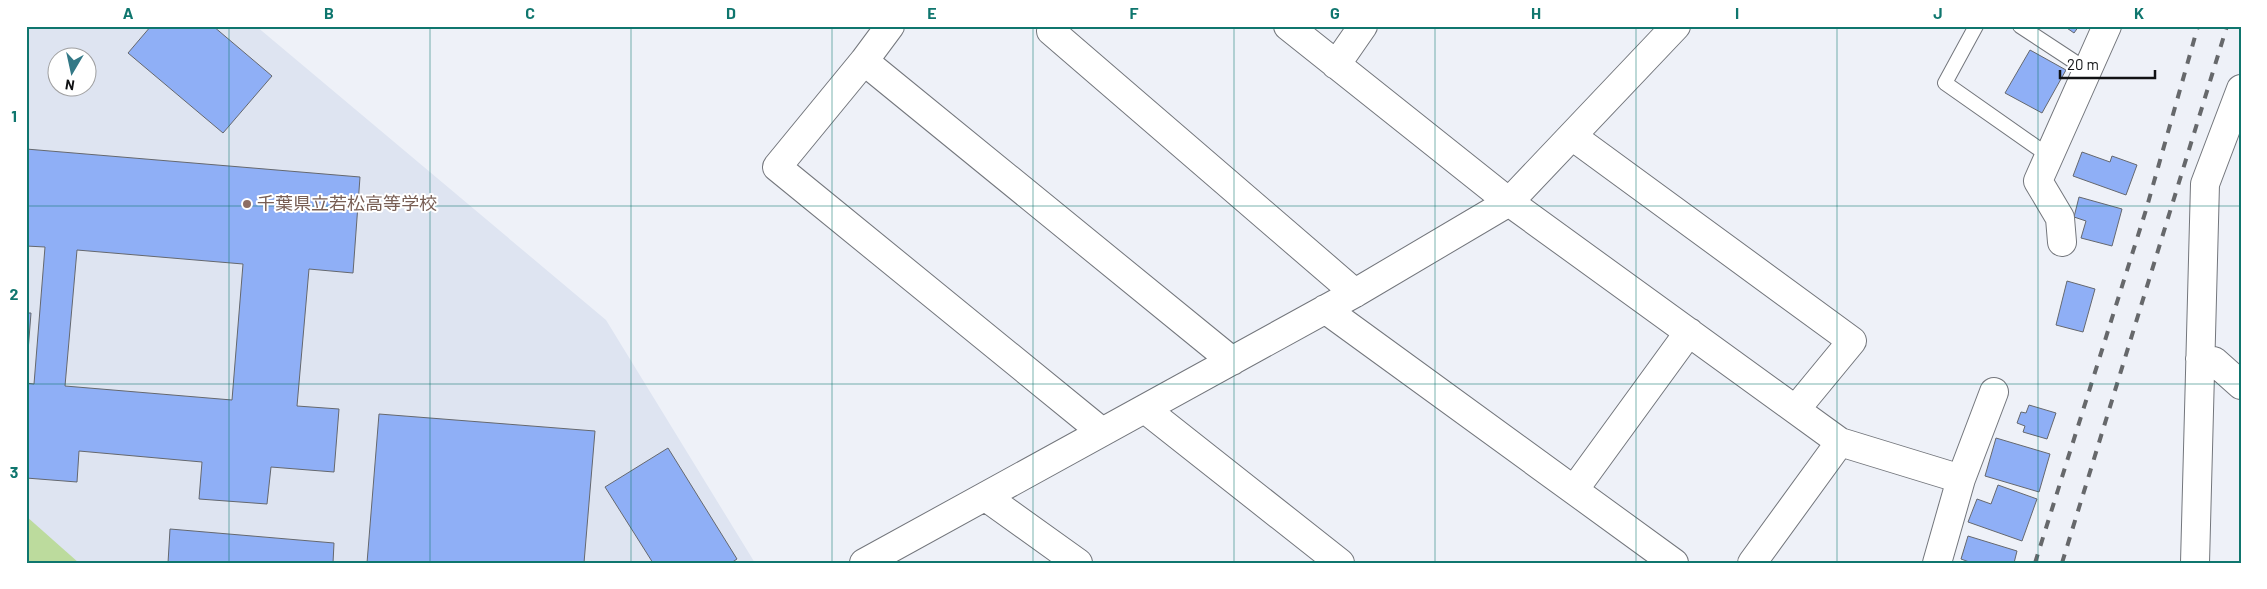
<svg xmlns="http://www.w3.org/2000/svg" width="2267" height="589" font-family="Barlow,'Noto Sans JP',sans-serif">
<rect width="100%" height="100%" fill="#eef1f8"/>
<path fill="#dee4f1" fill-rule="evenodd" d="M26 26H256L606 320 755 563H26ZM58 58H88V88H58Z"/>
<path fill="#bcdb9d" d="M26 516 79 563H26Z"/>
<path fill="#8faff6" stroke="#65686e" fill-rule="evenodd" d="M151 26H213L272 76 223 133 128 53Z
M2064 26H2079L2074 33Z
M2030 50 2066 70 2042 113 2005 93Z
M26 149 360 177 353 273 309 269 297 406 339 409 334 472 271 467 267 504 199 499 202 462 79 451 77 482 26 478 28 447H26V383L34 384 45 247 26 246ZM77 250 243 264 232 400 65 386Z
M2082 152 2110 162 2112 156 2137 165 2126 195 2073 176Z
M2079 197 2122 209 2112 246 2081 238 2086 221 2074 217Z
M2067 281 2095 289 2083 332 2056 325Z
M26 313H31L27 364H26Z
M2029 405 2056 413 2047 439 2023 432 2025 426 2017 423 2021 412 2026 413Z
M379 414 595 431 584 563H367Z
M1996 438 2050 454 2039 492 1985 476Z
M668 448 737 559 731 563H653L605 487Z
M1998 485 2037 499 2022 541 1968 522 1977 499 1991 504Z
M170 529 334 543 333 563H168Z
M1968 536 2017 551 2014 563H1972L1961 559Z"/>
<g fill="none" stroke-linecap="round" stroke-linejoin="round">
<defs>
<path id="service" d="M1976 26 1945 83 2049 156
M2020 26 2087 70"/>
<path id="minor" d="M1288 26 1509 202 1840 442 1961 479
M1051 31 1355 293
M864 61 890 26
M1336 65 1363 26
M1572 136 1852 341 1796 409
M2062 242 2060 218 2038 181 2107 26
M1325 309 1674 563
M2200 359 2214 361 2241 385
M1145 409 1340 563
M1102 432 777 167 864 61 1232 361
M1574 490 1689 332
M986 497 1078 563
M864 563 1355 293 1509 202 1676 26
M1752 563 1840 442
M1937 563 1961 479 1994 392
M2195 563 2205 184 2241 89"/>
</defs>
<use href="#service" stroke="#73767c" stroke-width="16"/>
<use href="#minor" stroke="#73767c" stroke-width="30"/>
<use href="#service" stroke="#fff" stroke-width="14"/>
<use href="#minor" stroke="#fff" stroke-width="28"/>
<path stroke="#66686b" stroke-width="4" stroke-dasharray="9 9" stroke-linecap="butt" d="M2035 563 2146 210 2198 26
M2062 563 2227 26"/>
</g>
<path fill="none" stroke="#0f766e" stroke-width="1" stroke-opacity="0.55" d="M229 26V563M430 26V563M631 26V563M832 26V563M1033 26V563M1234 26V563M1435 26V563M1636 26V563M1837 26V563M2038 26V563M26 206H2241M26 384H2241"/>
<circle fill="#8d6e63" stroke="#fff" stroke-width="2" cx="247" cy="204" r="5"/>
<g text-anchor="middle" stroke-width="4" stroke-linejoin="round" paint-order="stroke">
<g font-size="18" fill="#785e54" stroke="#fff" text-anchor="start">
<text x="257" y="210">千葉県立若松高等学校</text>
</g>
</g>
<rect width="2267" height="589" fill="none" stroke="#ffffff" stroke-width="55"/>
<g transform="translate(72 72) rotate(189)"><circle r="24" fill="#ffffff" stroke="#a0a0a1"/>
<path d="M0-4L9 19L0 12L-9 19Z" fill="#337886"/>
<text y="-8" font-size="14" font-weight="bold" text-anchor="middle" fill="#111214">N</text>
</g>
<path d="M2060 70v8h95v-8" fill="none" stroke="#111214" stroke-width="2.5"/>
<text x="2067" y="70" font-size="15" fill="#111214" stroke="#ffffff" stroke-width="4" paint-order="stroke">20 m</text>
<rect x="28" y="28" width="2212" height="534" fill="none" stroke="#0f766e" stroke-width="2"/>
<g font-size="16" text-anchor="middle" font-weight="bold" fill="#0f766e">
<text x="128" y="19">A</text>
<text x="329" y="19">B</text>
<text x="530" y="19">C</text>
<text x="731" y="19">D</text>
<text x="932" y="19">E</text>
<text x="1134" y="19">F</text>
<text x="1335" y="19">G</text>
<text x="1536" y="19">H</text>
<text x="1737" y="19">I</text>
<text x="1938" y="19">J</text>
<text x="2139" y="19">K</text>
<text x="14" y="122">1</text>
<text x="14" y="300">2</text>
<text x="14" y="478">3</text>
</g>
</svg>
